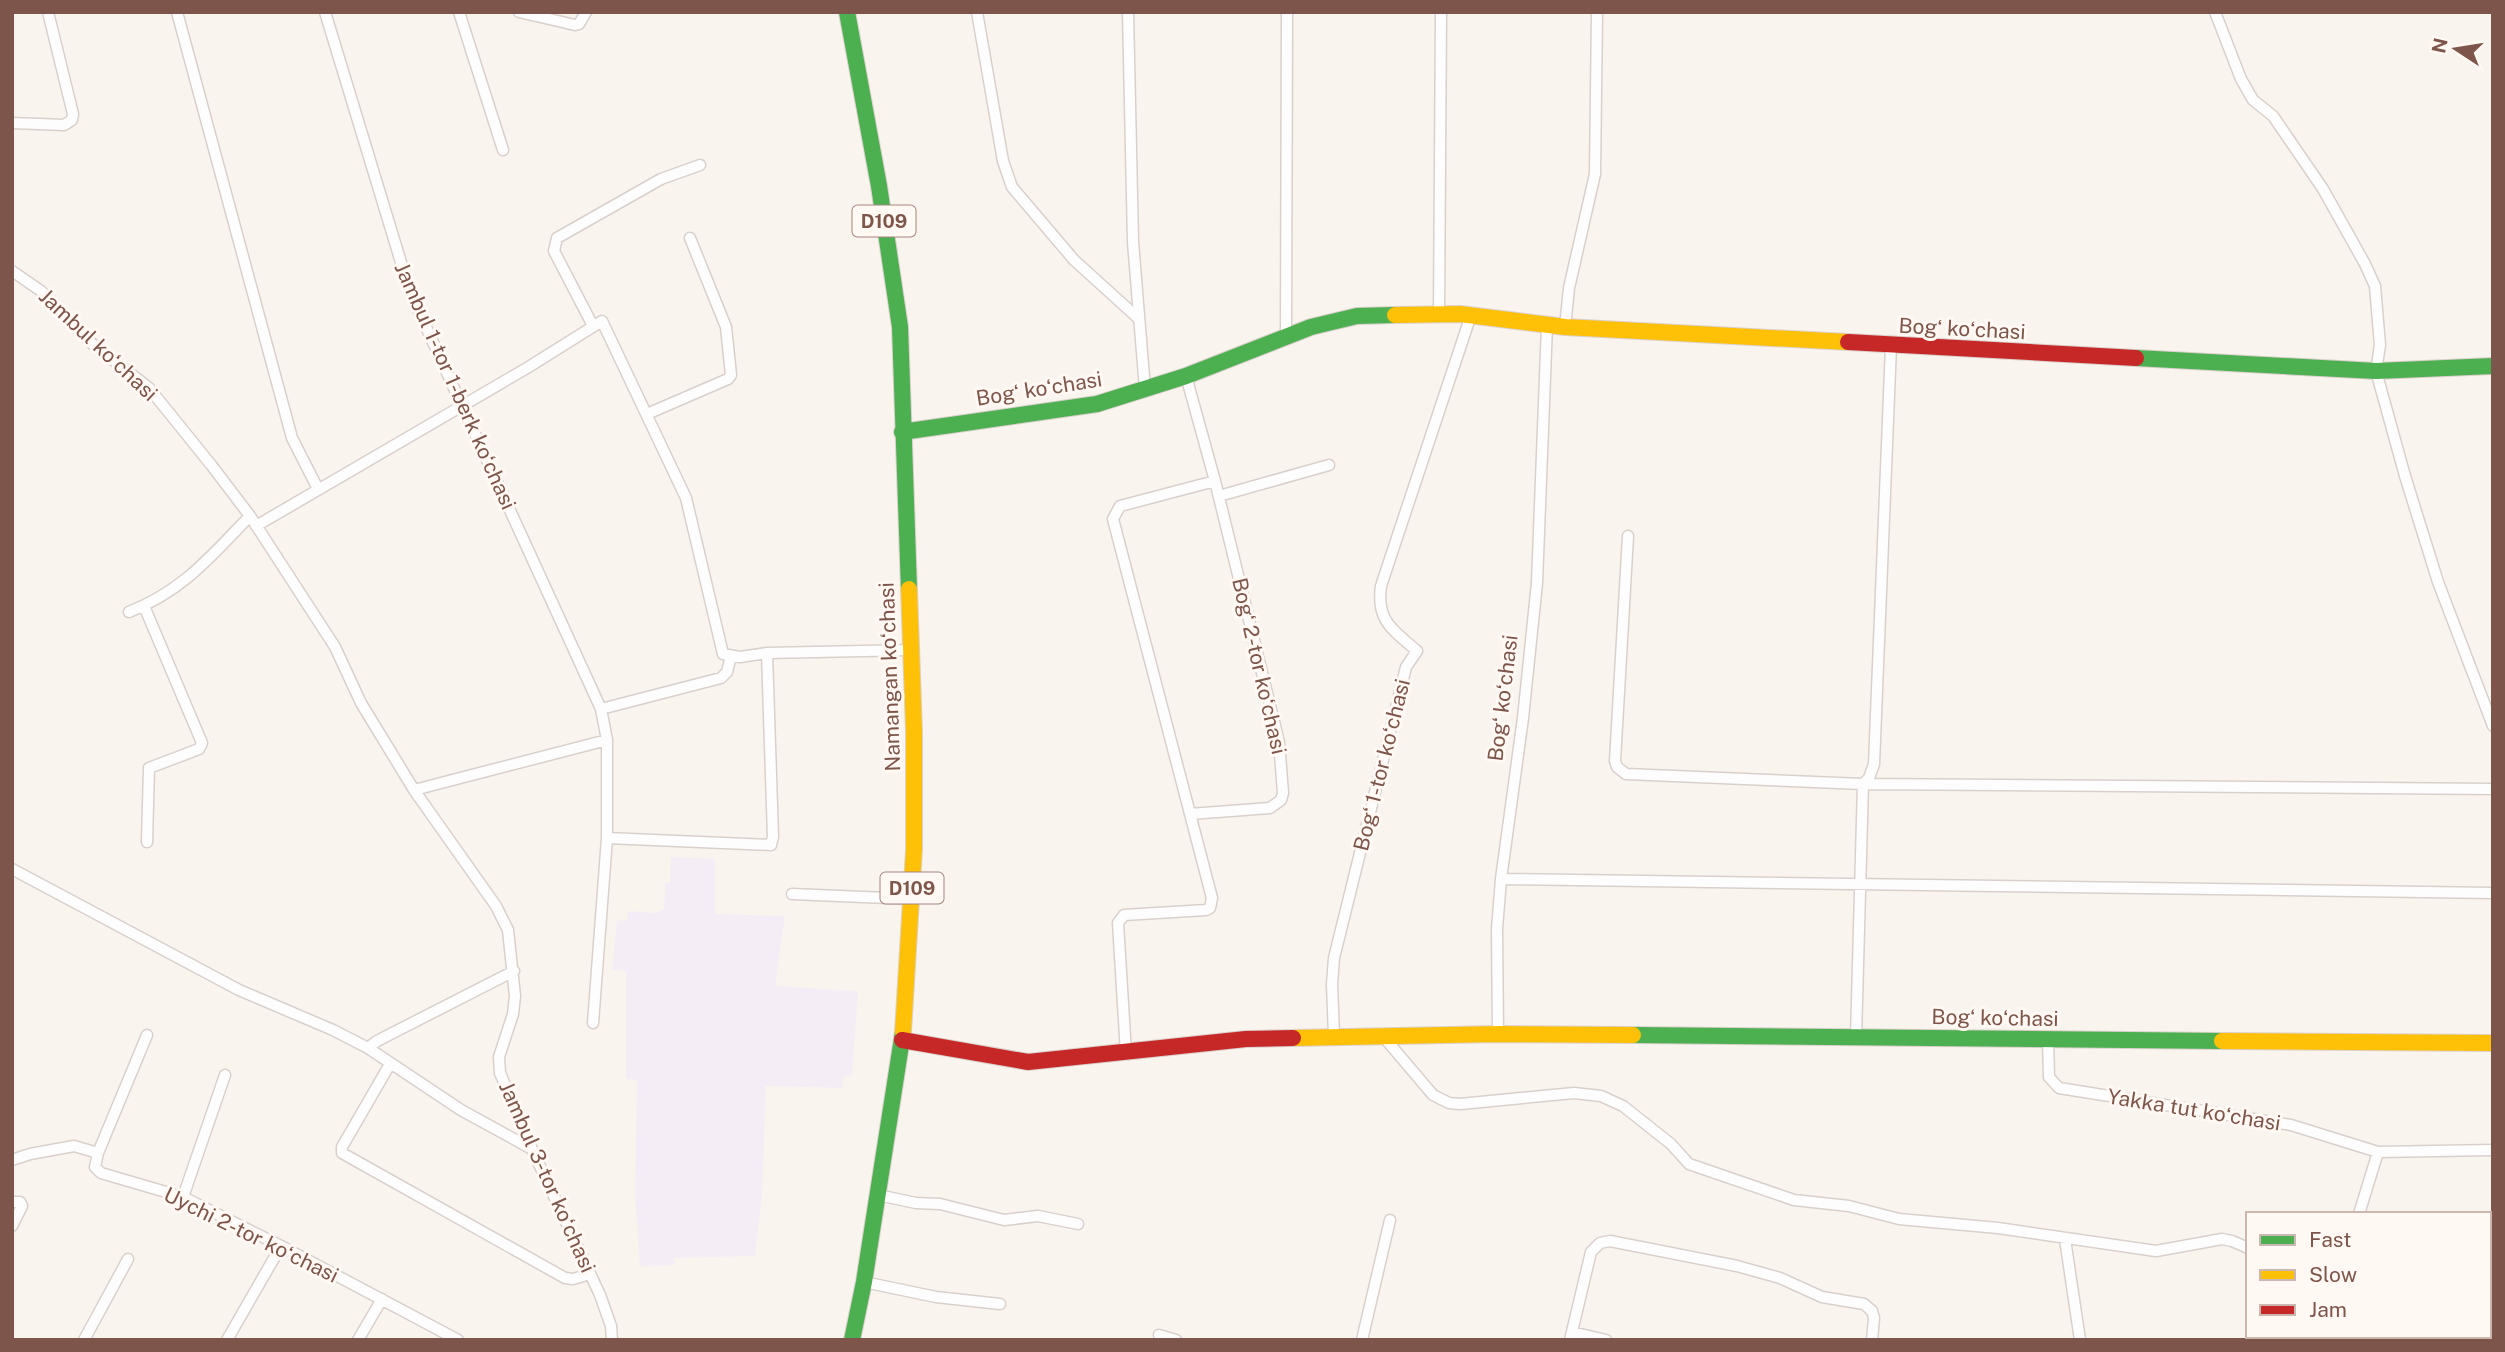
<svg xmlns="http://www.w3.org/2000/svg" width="2505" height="1352" font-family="'Public Sans',sans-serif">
<rect width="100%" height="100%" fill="#faf4ef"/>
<path fill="#f5edf6" d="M671 857 715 859V914L785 916 775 986 858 991 852 1076H844L842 1088 766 1086 762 1195 755 1256 674 1258V1265L640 1267 635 1195 637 1080 626 1079V971L612 970 617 920 627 921 628 911 659 913 660 910H664L665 883 670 882Z"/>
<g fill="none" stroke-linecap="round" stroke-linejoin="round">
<defs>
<path id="street" d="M177 12 292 438 318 489
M325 12 410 292 601 709 607 740V838L593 1023
M459 12 503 150
M519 12 575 25 579 24 586 12
M977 12 1003 161 1012 187 1074 260 1138 318
M1128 12 1133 242 1145 389
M2215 12 2241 79 2253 100 2273 116 2323 189 2365 264 2375 286 2380 345 2376 371 2405 476 2438 582 2493 726
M12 123 64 125 72 120 73 114 48 12
M12 271 41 291 90 342 149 388 212 466 250 516 335 647 361 703 414 790 496 906 508 930 515 996 513 1014 499 1057 500 1073 532 1149 600 1295 611 1326 612 1340
M1439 314 1441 12
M593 326 554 251 557 238 661 179 700 165
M1565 327 1569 288 1595 174 1597 12
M1286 336 1287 12
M1186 376 1215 481 1279 742 1283 793 1281 800 1270 808 1190 814
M647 414 728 379 731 375 726 327 690 238
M1219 496 1329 465
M256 526 527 368 602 321 686 498 723 654 740 657 767 653 911 650
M1628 536 1615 761 1617 767 1626 774 1863 784 2493 789
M144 606 202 743 199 749 149 768 147 842
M129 612C184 590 210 557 250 516
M601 709 721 678 727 672 731 656
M414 790 607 740
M607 838 771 845 773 837 767 653
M12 869 239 990 333 1030 368 1048 377 1041 514 971
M1501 879 2493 893
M792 894 911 899
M1498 1034 1497 929 1501 879 1523 718 1537 583 1547 325
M1382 1035 1433 1095 1449 1103 1460 1104 1574 1093 1601 1096 1623 1106 1671 1144 1689 1164 1794 1200 1849 1206 1899 1219 1998 1228 2156 1251 2222 1239 2232 1241 2248 1248
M1334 1036 1332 984 1334 958 1406 667 1417 651C1393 630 1376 621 1381 586L1471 315
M1856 1037 1863 784 1869 778 1874 764 1891 346
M2048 1040 2049 1077 2059 1088 2291 1125 2378 1152 2493 1150
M368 1048 461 1110 532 1149
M1126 1053 1118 923 1124 915 1206 910 1210 908 1212 898 1113 519 1120 506 1215 481
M390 1064 342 1147V1153L565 1278 573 1279 590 1274
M98 1153 147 1035
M12 1160 30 1154 74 1146 98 1153 95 1167 101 1173 183 1197 281 1246 458 1340
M878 1195 916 1203 940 1204 1004 1220 1038 1216 1078 1224
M183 1197 225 1075
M12 1202H20L22 1206 12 1226
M2359 1214 2378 1152
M2065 1239 2080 1340
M864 1282 936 1297 1000 1304
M1572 1332 1606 1340
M1159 1335 1176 1340
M84 1340 128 1259
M227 1340 281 1246
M358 1340 382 1299
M1362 1340 1390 1220
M1570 1340 1591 1252 1600 1243 1610 1241 1737 1266 1780 1278 1822 1297 1864 1304 1872 1311 1874 1318 1872 1340
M2406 1340V1336"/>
<path id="fast" d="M847 12 879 186 900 327 909 589
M2136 358 2376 371 2493 366
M902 432 1097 404 1186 376 1311 327 1357 316 1395 315
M1633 1035 2222 1041
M852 1340 864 1282 903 1032"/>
<path id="slow" d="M1395 315 1460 314 1565 327 1848 342
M903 1032 914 850V732L909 589
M1293 1038 1498 1034 1633 1035
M2222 1041 2493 1043"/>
<path id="jam" d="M1848 342 2136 358
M902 1040 1028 1062 1246 1039 1293 1038"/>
</defs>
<use href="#street" stroke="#d9d0cc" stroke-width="13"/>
<use href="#fast" stroke="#dbd0cc" stroke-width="18"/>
<use href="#slow" stroke="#dbd0cc" stroke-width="18"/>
<use href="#jam" stroke="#dbd0cc" stroke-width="18"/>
<use href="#street" stroke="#fefdfd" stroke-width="10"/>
<use href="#fast" stroke="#4caf50" stroke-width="16"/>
<use href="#slow" stroke="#ffc107" stroke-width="16"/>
<use href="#jam" stroke="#c62828" stroke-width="16"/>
</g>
<g text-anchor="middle" stroke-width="6" stroke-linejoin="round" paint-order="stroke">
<g fill="#fff8f3" stroke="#a4867d" stroke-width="2">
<rect x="852.5" y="205.5" width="63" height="31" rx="5"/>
<rect x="880.5" y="872.5" width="63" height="31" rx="5"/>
</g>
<g font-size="19" font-weight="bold" fill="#7d554a">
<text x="884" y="228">D109</text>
<text x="912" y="895">D109</text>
</g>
<g font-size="21" fill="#7d554a" stroke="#fff8f3">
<text transform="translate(1962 329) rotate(3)" y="7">Bogʻ koʻchasi</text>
<text transform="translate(98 345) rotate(43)" y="7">Jambul koʻchasi</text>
<text transform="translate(455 386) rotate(66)" y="7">Jambul 1-tor 1-berk koʻchasi</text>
<text transform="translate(1039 389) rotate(-9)" y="7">Bogʻ koʻchasi</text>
<text transform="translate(1259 666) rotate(77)" y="7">Bogʻ 2-tor koʻchasi</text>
<text transform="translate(890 677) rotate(-92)" y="7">Namangan koʻchasi</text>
<text transform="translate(1503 698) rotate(-83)" y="7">Bogʻ koʻchasi</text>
<text transform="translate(1382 765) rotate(-76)" y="7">Bogʻ 1-tor koʻchasi</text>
<text transform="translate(1995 1018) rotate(1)" y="7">Bogʻ koʻchasi</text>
<text transform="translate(2194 1110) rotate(9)" y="7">Yakka tut koʻchasi</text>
<text transform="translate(547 1177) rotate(66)" y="7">Jambul 3-tor koʻchasi</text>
<text transform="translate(251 1235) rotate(26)" y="7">Uychi 2-tor koʻchasi</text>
</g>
</g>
<rect width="2505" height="1352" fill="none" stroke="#7d554a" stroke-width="28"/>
<rect x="2246" y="1212" width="245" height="126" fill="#fff8f3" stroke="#cbb7af" stroke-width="2"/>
<rect x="2260" y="1235" width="35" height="10" fill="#4caf50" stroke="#cbb7af" stroke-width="2"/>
<text x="2309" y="1247" font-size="21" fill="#7d554a">Fast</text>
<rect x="2260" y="1270" width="35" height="10" fill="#ffc107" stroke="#cbb7af" stroke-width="2"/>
<text x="2309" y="1282" font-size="21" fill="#7d554a">Slow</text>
<rect x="2260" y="1305" width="35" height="10" fill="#c62828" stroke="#cbb7af" stroke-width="2"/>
<text x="2309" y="1317" font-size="21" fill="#7d554a">Jam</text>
<g transform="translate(2456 49) rotate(282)" stroke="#fff8f3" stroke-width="5" paint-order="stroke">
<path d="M0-5L12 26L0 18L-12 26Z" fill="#7d554a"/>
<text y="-10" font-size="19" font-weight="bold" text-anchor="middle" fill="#7d554a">N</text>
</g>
</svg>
